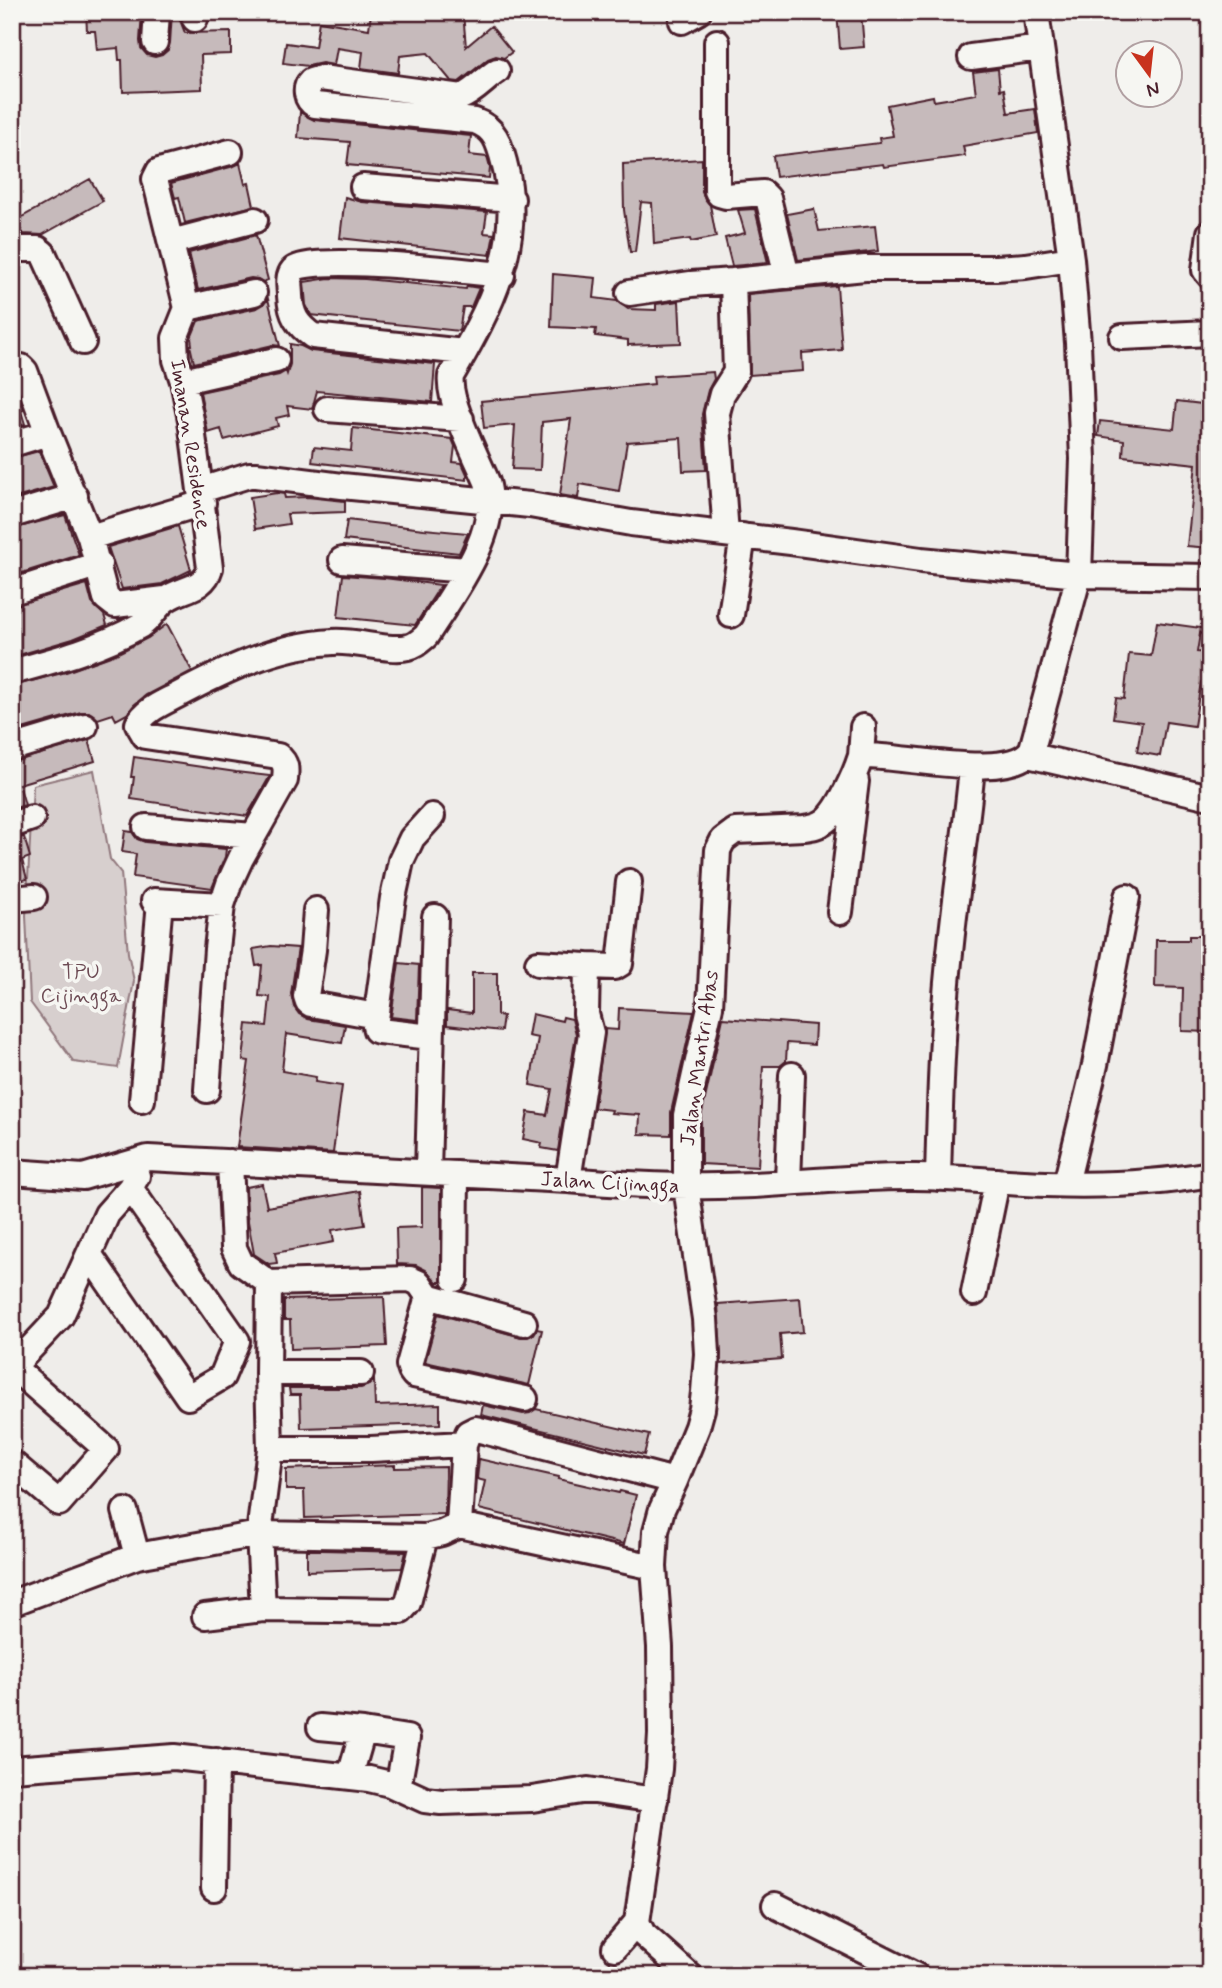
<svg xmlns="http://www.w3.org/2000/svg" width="1222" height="1988" font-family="Mynerve,sans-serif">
<rect width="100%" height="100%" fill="#efedea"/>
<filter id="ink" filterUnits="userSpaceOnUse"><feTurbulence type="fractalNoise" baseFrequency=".0143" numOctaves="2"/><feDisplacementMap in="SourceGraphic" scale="14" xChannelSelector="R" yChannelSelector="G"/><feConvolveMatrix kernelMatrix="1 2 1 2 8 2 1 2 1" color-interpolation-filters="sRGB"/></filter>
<g filter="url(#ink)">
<path fill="#d7cfce" stroke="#90777c" stroke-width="2" d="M94 770 110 859 121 873 128 953 134 981 118 1068 74 1062 30 1002 26 916 33 785Z"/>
<path fill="#c6babb" stroke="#4a1f2b" stroke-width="2" d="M86 12H142L140 41 141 48 147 55 155 57 162 55 168 50 170 43 172 12H180V20L185 33 231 32V54L201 55 202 89 123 92 122 60H119L118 48 97 50 95 31H87Z
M409 12H439L440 16 463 13 466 47 491 26 512 52 504 58 496 56 488 59 459 82 451 81 428 53 400 56 398 73 361 68 363 52 337 48 334 65 322 63 308 66 283 63 286 43 315 47 319 21 369 29 371 13 409 15Z
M837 12H861L864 47 840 49Z
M998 69 1000 90 1004 89 1008 113 1035 109 1038 133 963 146 965 156 884 167 883 164 776 177 773 156 880 143 879 138 893 136 887 105 933 96 934 101 976 94 973 72Z
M300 112 314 120 471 136 469 155 487 157 490 168 489 178 347 165 350 142 298 138Z
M702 159V192L705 199 710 205 716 237 691 242 690 239 654 244 652 203 641 202 635 252H630L624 210 623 164Z
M240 163 245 184 249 183 254 206 185 223 179 197 175 198 171 183 234 166Z
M90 179 103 201 42 235 24 234 21 232 15 221Z
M345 197 362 202 487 212 484 233 494 234 490 255 340 238Z
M755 209 768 263 732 266 725 238 745 233 738 210Z
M814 209 819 231 875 226 878 251 798 260 787 214Z
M256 235 268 280 263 282 258 279 251 278 198 290 189 253Z
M553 274 596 278 594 298 617 301 628 309 656 310V304L679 301 681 343 628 345V340L595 336 596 329 551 327Z
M329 278 365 279 466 289 467 286 479 288 471 307H463L459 331 311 315 306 305 304 282Z
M837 286 842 350 802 353 803 371 750 375 748 294Z
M268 299 280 346 273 345 194 363 190 345H192L191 338 198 321 257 308 264 304Z
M290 344 301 346 311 351 435 364 432 402 317 391 312 409 287 406 289 415 276 418 278 426 224 440 221 429 208 433 200 392 279 375 286 371 287 374 290 364Z
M713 372 714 379 708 390 702 414 706 470 683 471 681 438 627 442 619 491 580 484 578 498 560 495 571 419 542 422 540 470 512 469 515 425 484 428 481 401 654 384 653 376Z
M12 381 24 410 21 411 25 424 12 428Z
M1177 401 1210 405V548L1187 546 1196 464 1123 456 1124 440 1098 436 1100 421 1174 429Z
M353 428 452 439 455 446 453 462 462 463 467 474V480L312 462 314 447 351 451Z
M39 451 54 487 12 499V458Z
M277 493 284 494 285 498 307 497 345 501V512L287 514 289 524 255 529 250 497Z
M65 515 79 555 12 576V529Z
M347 520 424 529 468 533 459 553 344 540Z
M178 526 191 570 162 584 122 589 108 547Z
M343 575 384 578 441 585 415 625 338 617Z
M87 584 92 603 104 615 107 625 73 639 12 657V606Z
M1157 622 1201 628 1197 652 1210 653V683L1201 682 1194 726 1166 722 1160 756 1137 752 1142 722 1113 718 1116 698 1124 699 1129 654 1151 656Z
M167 624 192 671 146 695 134 705 127 714 116 720 113 714 98 719 89 712H81L12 732V686L66 672 116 654 148 638Z
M89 740 95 761 19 784 25 805 12 809V762Z
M134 757 236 772 270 776 247 816 131 799 134 777H131Z
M125 831 132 832 137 839 145 842 226 849 225 857 212 888 133 877 136 854 122 852Z
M24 837 30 857 22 860 27 879 12 883V839Z
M1189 936H1210V1032L1182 1031 1183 988 1155 987 1156 940H1189Z
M271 946 298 948 291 994 294 1007 299 1014 308 1019 345 1025 342 1043 286 1034 282 1071 316 1077 315 1082 342 1086 333 1153 237 1147 249 1061 243 1060 247 1024 267 1026 270 997 259 996 262 965 256 966 253 949Z
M399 963 419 965 417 1020 391 1017Z
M472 973H497V1015L503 1016 501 1031 447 1025V1010L472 1013Z
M619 1008 694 1012 671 1112V1135L639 1134 640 1115 611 1113 612 1110 594 1108 605 1029 618 1030Z
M532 1014 562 1021 563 1017 572 1019 576 1034 558 1151 541 1148 542 1143 523 1139 528 1112 547 1115 552 1089 530 1085 538 1038 528 1036Z
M723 1018 815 1025 814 1045 787 1043 786 1061 780 1066H763L758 1167 701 1164V1117Z
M262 1184 267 1207 360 1191 365 1225 332 1230 334 1242 275 1253 277 1263 269 1264 254 1254 247 1216 246 1187Z
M422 1187 441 1188V1282H437L426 1270 416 1265 397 1264 396 1228 422 1227Z
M384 1297 387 1346 291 1349 290 1320H284V1300Z
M800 1298 803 1332 780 1334 782 1359 721 1364 718 1304Z
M438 1314 521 1337H528L534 1334 537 1329 542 1330 529 1385 425 1362Z
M374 1380 375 1406 440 1404V1424L301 1428 300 1395H290L289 1388H361L369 1385Z
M483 1405 523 1414 530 1413 536 1409 649 1435 644 1455 481 1415Z
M479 1459 559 1477 558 1479 619 1493 620 1491 636 1495 624 1544 479 1509 485 1481 477 1479Z
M395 1465V1468L446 1467 445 1514 305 1518 304 1490H286V1469Z
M307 1550H322L406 1552 402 1568 307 1571Z"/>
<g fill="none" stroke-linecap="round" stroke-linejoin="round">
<defs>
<path id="minor" d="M195 19V12
M682 21 698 12
M155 42 157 12
M717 42V191L719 194 726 196 763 193 768 198 787 276
M971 57 1041 48
M363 187 512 199
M1210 233 1205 270 1210 276
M171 242 255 220
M12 243 17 249H38L43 253 83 342
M629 293 691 284 733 281
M187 308 254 293
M1122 337 1210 333
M464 352 313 336C297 325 291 315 290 296 290 288 287 277 293 270 310 253 470 272 502 275
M12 366 21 367 25 371 48 433 90 537 106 598 115 605 165 599
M183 381 276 360
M327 409 461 419
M12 444 48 433
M201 490 249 475H256L342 486 530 505 631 523 791 542 921 560 1079 575 1210 577
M12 515 75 496
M726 534 717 413 722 394 736 372 733 281 865 268H996L1026 266 1071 259
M90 537 203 503
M342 560 467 570
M12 592 99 564
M731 615 743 536
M12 672C56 660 101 648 141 625 152 618 157 604 168 598 184 588 204 589 210 568L191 420 183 381 176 360 175 338 187 308 155 179 159 171 230 152
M12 748 85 726
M1028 755 1210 797
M861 756 863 727
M12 825 32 818
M146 827 253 836
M12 899 34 897
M154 901 222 905
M316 910 313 950 306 996 308 1002 311 1004 376 1016
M840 912 856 781
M538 963 587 966 586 1014 591 1033 568 1180
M587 966 615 967 620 964 629 882
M431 1037 379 1031 376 1030 375 1026 393 898 401 861 412 838 432 816
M207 1090 217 949 222 905 229 884 241 858 285 780C286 770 287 763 278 756L145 736 138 724C145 710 163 703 176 696 225 670 276 645 333 642 354 640 390 652 408 647 415 646 420 641 426 636 451 596 502 531 487 482 477 458 447 400 451 376 490 308 526 243 504 162 499 143 495 128 475 121L315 105C306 100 304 88 311 81L321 78 461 97C473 93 486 78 497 71
M142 1100 160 902
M230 1162 234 1248 241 1263 269 1283 268 1373 270 1449 259 1534 263 1609
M12 1172 83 1177 148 1158 568 1180C629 1185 692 1188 754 1185 805 1182 856 1177 908 1177 954 1176 1000 1183 1046 1184 1101 1186 1156 1184 1210 1174
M428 1172 435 917
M938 1178C940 1099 942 1021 951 943 957 884 967 826 972 767
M788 1182 792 1075
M1066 1184 1095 1065 1127 897
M89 1254 188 1397 222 1377 237 1341 130 1188
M455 1279 456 1174
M269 1283 410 1279 419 1283 428 1296 409 1365 411 1371 414 1375 525 1399
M974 1293 997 1181
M428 1296 524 1323
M12 1368 61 1316 107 1214 130 1188 137 1176
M268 1373H361
M270 1449H371L464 1444 468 1433 476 1429 675 1481
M12 1463 59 1503 106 1449 13 1367
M125 1511 137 1556
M459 1525 464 1444
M12 1603 137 1556 259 1534 425 1537 442 1533 459 1525 654 1567
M205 1616 263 1609 401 1611 408 1603 425 1537
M320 1727 363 1731 350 1776
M363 1731 407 1738 398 1788
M12 1769 174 1757 369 1779 390 1784 425 1800 441 1802 532 1799 588 1790 655 1800
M214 1888 216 1761
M775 1905 916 1976
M615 1948 637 1922
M690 1976 643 1934 637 1922 659 1769 661 1734 660 1647 654 1567 656 1531 662 1509 675 1481 697 1427 702 1409 704 1392 707 1354 705 1319 686 1186V1115L710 1007 718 850 723 840 735 831 804 828C812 827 819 826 825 821 839 811 856 772 861 756 899 754 1011 783 1032 749L1079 575 1083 459 1078 343 1071 259 1036 12"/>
</defs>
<use href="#minor" stroke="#4a1f2b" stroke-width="30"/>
<use href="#minor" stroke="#f6f6f2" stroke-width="24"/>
</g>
</g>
<g text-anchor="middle" stroke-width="7" stroke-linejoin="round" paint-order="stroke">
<g font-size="21" fill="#4a1f2b" stroke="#f6f6f2">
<text transform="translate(191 444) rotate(81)" y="7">Imanan Residence</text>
<text transform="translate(699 1058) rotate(-82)" y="7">Jalan Mantri Abas</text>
<text transform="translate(610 1182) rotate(3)" y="7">Jalan Cijingga</text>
</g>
<g font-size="21" fill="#6d4b54" stroke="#f6f6f2">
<text x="81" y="978">TPU<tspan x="81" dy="24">Cijingga</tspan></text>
</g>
</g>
<rect width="1222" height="1988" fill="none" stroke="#f6f6f2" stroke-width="42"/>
<rect x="21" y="21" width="1180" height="1946" fill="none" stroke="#4a1f2b" stroke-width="2.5" filter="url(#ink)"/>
<g transform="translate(1149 74) rotate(165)"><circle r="33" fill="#f6f6f2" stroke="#b1a0a2" stroke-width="2"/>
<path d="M0-5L12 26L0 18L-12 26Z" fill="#c8321e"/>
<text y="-10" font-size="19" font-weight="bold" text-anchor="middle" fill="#4a1f2b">N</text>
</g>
</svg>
